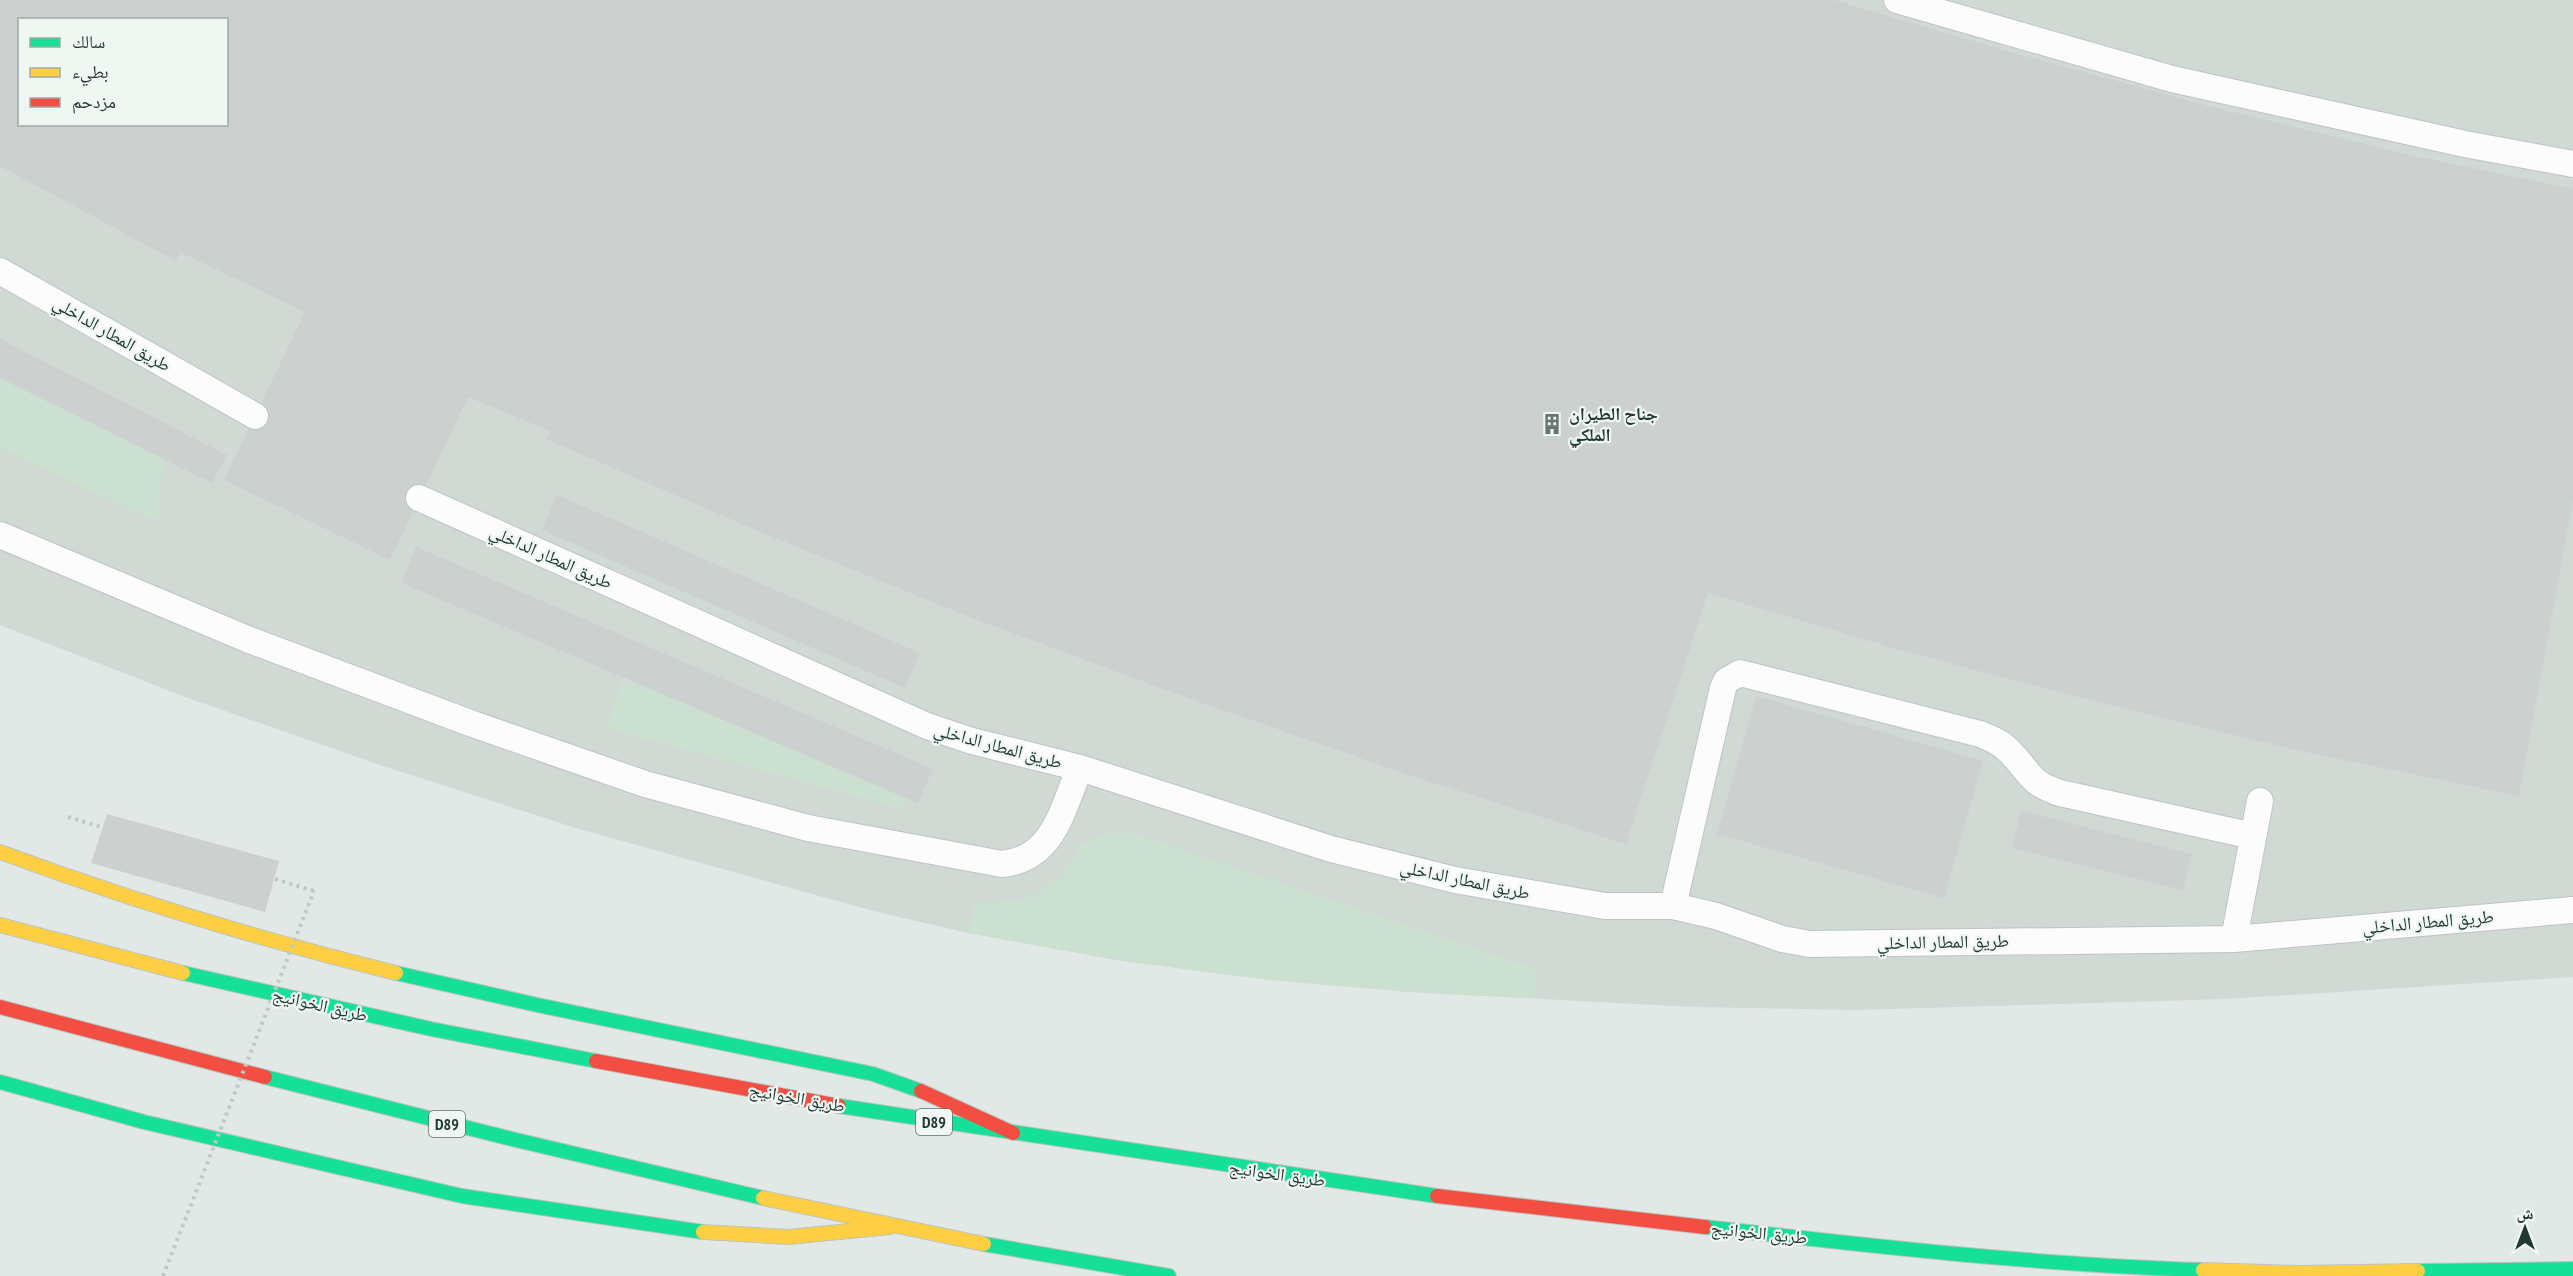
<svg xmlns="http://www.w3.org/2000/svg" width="2573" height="1276" font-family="'PT Sans Narrow','Noto Naskh Arabic',sans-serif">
<rect width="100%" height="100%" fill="#e2e8e5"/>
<path fill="#d0d9d4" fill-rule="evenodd" d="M0 0H2573V977L2225 999 1856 1010 1693 1007 1408 992 1264 979 1122 961 968 933 877 912 579 829 383 766 188 698 0 625ZM20 20H226V124H20Z"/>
<path fill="#cce0d1" d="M0 378 163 459 158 522 0 448Z
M624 678 907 799 903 809 606 728Z
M1115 832 1134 833 1152 839 1538 970 1535 998C1445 993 1354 989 1264 979 1164 968 1066 951 968 933L975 903 1016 901 1032 896 1061 875 1082 844 1098 836Z"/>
<path fill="#ccd1cf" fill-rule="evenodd" d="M0 0H1834L2007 51 2212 107 2419 157 2573 189V500L2519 796 2305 752 2093 701 1900 650 1708 593 1626 844 1406 774 1188 698 972 618 758 531 546 439 550 431 468 397 390 560 224 480 305 312 180 252 176 261 0 166ZM20 20H226V124H20Z
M0 339 227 455 212 483 0 378Z
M557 495 920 653 905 688 542 530Z
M416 547 933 769 918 803 402 583Z
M1756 696 1983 761 1944 898 1717 834Z
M2021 811 2192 854 2183 890 2012 848Z
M107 814 279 861 265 912 91 863Z"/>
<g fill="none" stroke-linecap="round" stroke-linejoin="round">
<defs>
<path id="lane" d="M1897 0 2172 79 2465 144 2573 164
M0 271 255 416
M419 498 927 726 972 741 1080 768 1331 849 1455 880 1605 906H1673L1716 916 1782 939 1810 944 2234 939 2573 910
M0 535 247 639 470 723 645 784 808 828 1002 864C1054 859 1062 809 1080 768
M1673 906 1723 688 1726 681 1740 673 1980 734C1990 738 2001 742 2009 751 2030 771 2027 782 2060 793L2253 836
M2234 939 2260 801"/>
<path id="fast" d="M183 973 431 1029 596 1061
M396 973 542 1006 873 1074 921 1091
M265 1077 516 1140 763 1198
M0 1082 144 1122 462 1196 703 1232
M839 1106 1437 1196
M1705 1227C1871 1246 2037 1265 2203 1270
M984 1244 1169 1276
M2418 1271 2573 1269"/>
<path id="slow" d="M0 852C130 900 261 940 396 973
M0 925 183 973
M763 1198 984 1244
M703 1232 788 1237 890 1227
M2203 1270 2298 1273 2418 1271"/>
<path id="jam" d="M0 1007 265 1077
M596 1061 839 1106
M921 1091 1013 1133
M1437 1196 1705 1227"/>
</defs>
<use href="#lane" stroke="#bfc4c2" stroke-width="28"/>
<use href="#fast" stroke="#bcc4c1" stroke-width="16"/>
<use href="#slow" stroke="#bcc4c1" stroke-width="16"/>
<use href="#jam" stroke="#bcc4c1" stroke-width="16"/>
<path stroke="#bfc8c4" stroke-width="4" stroke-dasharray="3 4.5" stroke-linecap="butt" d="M68 817 102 827
M275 879 314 891"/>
<use href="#lane" stroke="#fbfcfb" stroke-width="26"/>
<use href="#fast" stroke="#16e098" stroke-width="14"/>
<use href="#slow" stroke="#ffcf43" stroke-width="14"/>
<use href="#jam" stroke="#f24e42" stroke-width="14"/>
<path stroke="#bfc8c4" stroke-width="4" stroke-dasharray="3 4.5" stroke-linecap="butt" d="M163 1276 314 891"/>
</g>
<defs>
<symbol id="building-bare" viewBox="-9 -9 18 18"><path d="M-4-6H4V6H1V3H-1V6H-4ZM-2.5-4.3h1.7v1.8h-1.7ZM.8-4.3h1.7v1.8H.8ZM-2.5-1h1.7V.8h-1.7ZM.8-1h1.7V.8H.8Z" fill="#657670" stroke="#f0f7f3" stroke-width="2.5" paint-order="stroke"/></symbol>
</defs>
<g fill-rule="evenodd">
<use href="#building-bare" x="1537" y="409" width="30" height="30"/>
</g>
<g text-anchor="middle" stroke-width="4.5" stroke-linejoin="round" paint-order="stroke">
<g fill="#f0f7f3" stroke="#60726b" stroke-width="1.5">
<rect x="916" y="1109" width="36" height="26" rx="4.5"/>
<rect x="429" y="1111" width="36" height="26" rx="4.5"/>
</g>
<g font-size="16" font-weight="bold" fill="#223931">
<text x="934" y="1128">D89</text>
<text x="447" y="1130">D89</text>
</g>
<g font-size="18" fill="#223931" stroke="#f0f7f3">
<text transform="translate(112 334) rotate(30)" y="6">طريق المطار الداخلي</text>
<text transform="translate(551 557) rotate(24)" y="6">طريق المطار الداخلي</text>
<text transform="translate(998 746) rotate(15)" y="6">طريق المطار الداخلي</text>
<text transform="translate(1465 880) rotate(12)" y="6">طريق المطار الداخلي</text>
<text transform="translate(2428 922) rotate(-5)" y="6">طريق المطار الداخلي</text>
<text transform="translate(1943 942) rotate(-1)" y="6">طريق المطار الداخلي</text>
<text transform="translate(320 1005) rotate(13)" y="6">طريق الخوانيج</text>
<text transform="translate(797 1098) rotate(10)" y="6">طريق الخوانيج</text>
<text transform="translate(1277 1174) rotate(8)" y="6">طريق الخوانيج</text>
<text transform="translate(1759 1233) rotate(6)" y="6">طريق الخوانيج</text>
</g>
<g font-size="18" font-weight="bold" fill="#223931" stroke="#f0f7f3" text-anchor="start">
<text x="1569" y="420">جناح الطيران<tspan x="1569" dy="21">الملكي</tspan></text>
</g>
</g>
<rect x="18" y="18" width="210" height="108" fill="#f0f7f3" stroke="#9eaba5" stroke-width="1.5"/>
<rect x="30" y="38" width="30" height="9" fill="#16e098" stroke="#9eaba5" stroke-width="1.5"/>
<text x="72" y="48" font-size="18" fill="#223931">سالك</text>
<rect x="30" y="68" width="30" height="9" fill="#ffcf43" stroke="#9eaba5" stroke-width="1.5"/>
<text x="72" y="78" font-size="18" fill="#223931">بطيء</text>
<rect x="30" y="98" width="30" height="9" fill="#f24e42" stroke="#9eaba5" stroke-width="1.5"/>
<text x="72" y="108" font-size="18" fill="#223931">مزدحم</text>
<g transform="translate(2525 1228)" stroke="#f0f7f3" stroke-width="4.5" paint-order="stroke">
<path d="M0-4.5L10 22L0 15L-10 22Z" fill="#223931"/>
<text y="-9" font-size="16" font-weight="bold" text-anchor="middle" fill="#223931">ش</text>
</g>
</svg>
